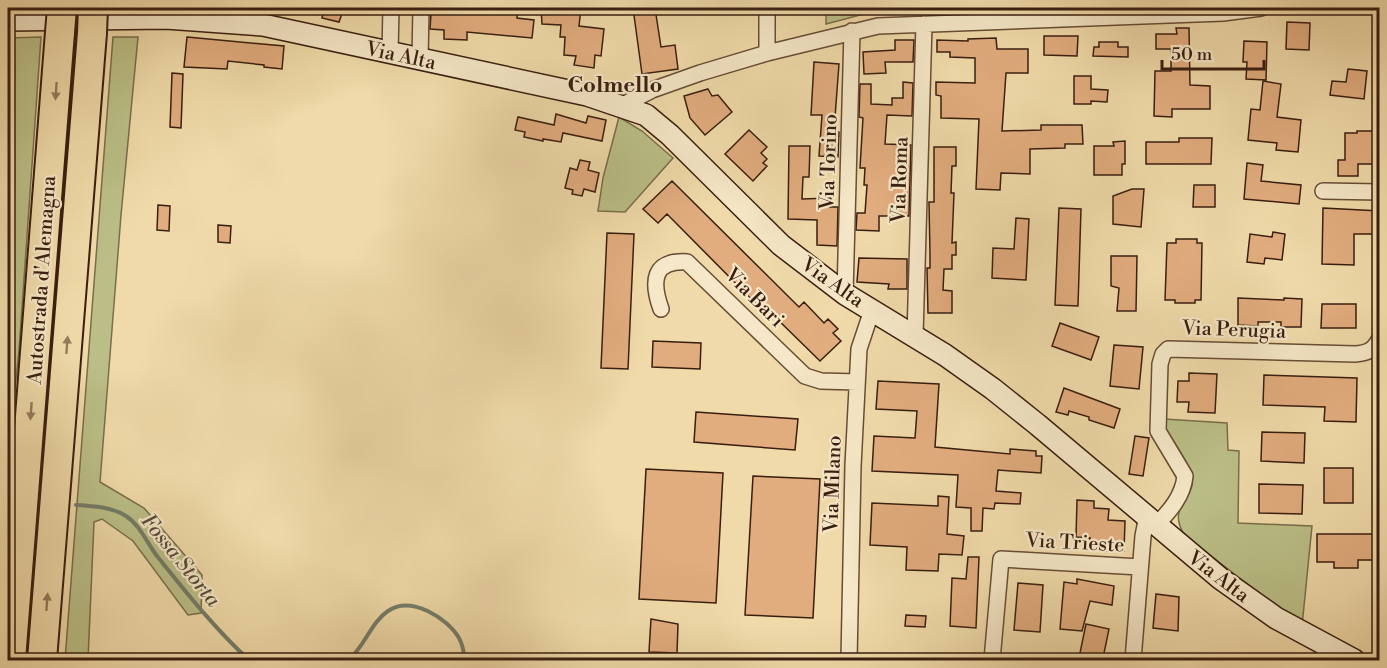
<svg xmlns="http://www.w3.org/2000/svg" width="1387" height="668" font-family="'Libre Bodoni',serif">
<rect width="100%" height="100%" fill="#f0daa9"/>
<filter id="stains"><feTurbulence type="fractalNoise" baseFrequency=".00333" numOctaves="4"/><feColorMatrix values="0 0 0 0 .2 0 0 0 0 .09 0 0 0 0 .02 0 0 0 .5 -.17"/></filter>
<radialGradient id="worn" r=".72"><stop offset=".6" stop-color="#630" stop-opacity="0"/><stop offset="1" stop-color="#630" stop-opacity=".3"/></radialGradient>
<path fill="#bbbf87" stroke="#7a6e4c" stroke-width="1.5" d="M826 8H868V13L826 24Z
M41 37 19 350 8 456V38Z
M113 37H138L121 215 100 482 144 508 202 575 201 613 188 615 133 541 102 519 94 522 88 660H65Z
M619 117 642 131 673 158 625 212 598 211 603 178Z
M1164 419 1227 423 1228 450 1239 451 1238 523 1312 526 1302 626 1185 536C1165 505 1197 500 1192 475 1189 463 1171 438 1164 426Z"/>
<g fill="none" stroke-linecap="round" stroke-linejoin="round">
<path stroke="#747c69" stroke-width="4" d="M76 505C93 506 112 507 126 516 140 525 147 543 157 556 186 592 215 629 249 660
M348 660C365 647 370 623 388 611 411 595 447 618 459 638 463 645 464 653 465 660"/>
</g>
<path fill="#e1ac7e" stroke="#391e10" stroke-width="1.5" d="M324 8H344L339 22 322 18Z
M441 8H518L517 18 534 20 532 38 467 32V40L444 39V30L430 29 431 14H441Z
M541 8H581L579 26 604 29 601 56 595 55 594 68 574 65 576 56 564 55 565 37H560L561 25 542 24Z
M633 8H655L661 47 675 45 678 69 642 74Z
M1287 22 1310 23 1309 50 1286 49Z
M1176 28H1189L1190 85 1210 86V109H1172V117L1154 116 1155 71H1171V49H1156V34H1177Z
M1044 36H1078L1077 56 1044 55Z
M187 37 284 46 282 69 264 67V65L228 61 227 69 184 67Z
M996 38 997 49H1028V73H1006L1002 131 1041 130V125H1082L1083 144H1065V148L1030 149V174L1001 173 1000 190 976 189 979 119 941 118V96L936 95V82L975 83V58L950 57V52H937V40L968 41V39Z
M895 40H914L913 62H885L886 73 864 74 863 52 895 50Z
M1244 41 1267 42 1266 80 1246 79 1247 62H1243Z
M1099 42H1118V47H1128V57L1093 56 1094 47H1099Z
M814 62 839 64 834 131 839 132 838 157 819 156 822 115H811Z
M1348 69 1367 71 1364 99 1330 95 1332 81 1346 82Z
M172 73 183 74 181 128 170 127Z
M1074 76H1091V89L1108 90 1107 102 1091 101V104H1074Z
M1263 81 1281 84 1277 117 1301 120 1298 152 1276 150 1277 143 1248 140 1251 109 1260 110Z
M903 82 913 83 912 116 887 115 885 144 911 145 909 216H879V231L856 230 857 213H865L867 185H864L865 168H860L863 118 859 117 860 84H871V104L892 105V98H903Z
M708 89 712 96 718 95 732 112 705 135 690 118 684 96Z
M556 114 586 123 588 116 606 120 602 141 563 133 561 142 543 139V141L524 137 525 132 515 130 518 117 554 125Z
M749 130 767 147 761 153 767 159 763 163 767 166 753 181 725 154Z
M1357 131H1380V164H1358V176H1338V160H1345V133H1357Z
M1179 138H1212L1211 164H1146V142H1179Z
M1125 141V164H1122V175H1094V146H1114L1113 142Z
M789 146H810L809 177H803L802 199 831 198 830 207H838L837 246 817 245V220L788 219Z
M934 147H956V166H952L951 193H954L952 243 956 242V255H952V269H944L943 290 952 291V313H928L927 268H930V254L929 202H934Z
M580 160 590 162 588 170 599 173 595 192 584 189 582 196 572 194 573 190 565 188 570 168 577 170Z
M1247 163 1263 165 1261 181 1301 185 1299 204 1244 199Z
M672 181 799 307 804 302 824 323 828 319 838 329 833 333 841 341 820 361 772 314 769 317 667 214 658 223 643 209Z
M1194 185H1215V207H1193Z
M1132 189H1144L1141 227 1113 224V196Z
M158 205 170 206 169 231 157 230Z
M1059 208 1081 209 1078 306 1055 305Z
M1323 208 1380 211V234H1354V265L1322 264Z
M1016 218 1029 219 1026 280 992 278 993 248 1014 249Z
M218 225 231 226 230 243 218 242Z
M1273 232 1285 234 1282 260 1265 258 1264 264 1247 262 1250 234 1272 237Z
M607 233 634 234 628 369 601 368Z
M1176 239H1197V243H1202L1201 300H1195V303H1175V300H1165L1167 243H1176Z
M1111 256H1137L1136 311H1117L1119 288 1111 286Z
M859 258 907 259V289H888L889 284 857 282Z
M1238 298 1284 300V298L1302 299 1301 327H1281V322H1258V326L1238 325Z
M1322 304H1356V328H1321Z
M1060 323 1099 337 1091 360 1052 346Z
M653 341 701 343 700 369 652 367Z
M1114 345 1143 347 1139 389 1110 386Z
M1189 373 1217 374 1215 413 1188 412 1189 402H1177L1178 381H1189Z
M1264 375 1357 378 1356 422 1324 421 1325 407 1263 405Z
M878 381 939 384 935 447 1010 454V449L1036 451V456H1042L1041 473 998 470 996 491 1021 493 1020 504 995 503 994 509 983 508 982 531H971V508L956 507 958 475 872 471 874 436 915 438 917 411 876 409Z
M1064 388 1120 409 1114 428 1089 420V417L1069 411 1068 415 1056 412Z
M696 412 798 419 795 450 694 442Z
M1262 432 1305 433 1304 463 1261 461Z
M1135 436 1149 438 1143 476 1129 474Z
M1324 468H1353V503H1324Z
M646 469 723 473 716 603 639 599Z
M753 476 820 479 813 618 745 615Z
M1259 484 1303 485 1302 514 1259 513Z
M938 496 949 497 947 534 964 536 962 555 939 554 938 571 906 570 907 547 870 545 872 503 938 506Z
M1077 500 1094 501V508L1109 509 1108 520 1125 521 1124 551H1105V545H1090V538L1076 537Z
M1317 534H1380V560H1358V568H1334V562H1317Z
M968 557H979L976 628 950 626 952 578 966 579Z
M1077 579 1114 586 1112 605 1090 601 1082 631 1060 629 1064 582 1077 584Z
M1018 583 1043 585 1040 632 1014 630Z
M1156 594 1179 597 1178 631 1153 628Z
M906 615 926 616 925 627 905 626Z
M651 619 678 624 677 653 649 652Z
M1086 624 1109 629 1103 658 1080 653Z"/>
<g fill="none" stroke-linecap="round" stroke-linejoin="round">
<defs>
<path id="street" d="M390 53 391 8
M767 53V8
M420 59 421 8
M621 106 652 90 700 73 767 53 878 26 1223 13 1261 8
M1323 191 1380 192
M845 294 852 31
M661 309C651 281 653 260 687 262L805 376 821 381 857 382
M915 336 924 24
M1156 525C1170 511 1183 496 1185 476L1158 431 1160 364 1163 354 1168 349 1355 354C1368 353 1374 350 1380 338
M849 660 853 466 859 349 872 310
M992 660 1001 559 1140 567
M1133 660 1143 536 1147 516"/>
<path id="secondary" d="M8 20 166 18 263 25 587 95 646 115 670 135 781 245 845 294 945 355 993 389 1038 425 1221 579 1276 618 1354 660"/>
<path id="highway" d="M11 660 60 32
M42 660 92 33"/>
</defs>
<use href="#street" stroke="#674d36" stroke-width="18"/>
<use href="#secondary" stroke="#391e10" stroke-width="24"/>
<use href="#highway" stroke="#391e10" stroke-width="32"/>
<use href="#street" stroke="#f5e7c7" stroke-width="15"/>
<use href="#secondary" stroke="#f5e7c7" stroke-width="21"/>
<use href="#highway" stroke="#f0daa9" stroke-width="28"/>
<defs>
<path id="highway-bridge" d="M60 32 62 8
M92 33 93 8"/>
</defs>
<use href="#highway-bridge" stroke="#391e10" stroke-width="32" stroke-linecap="butt"/>
<use href="#highway-bridge" stroke="#f0daa9" stroke-width="28"/>
</g>
<defs><path id="oneway-solid" d="M-6-.8H1V-3.2L6.5 0L1 3.2V.8H-6Z" transform="scale(1.5)"/></defs>
<g fill="#947c5c">
<use href="#oneway-solid" transform="translate(56 91) rotate(94)"/>
<use href="#oneway-solid" transform="translate(67 345) rotate(-86)"/>
<use href="#oneway-solid" transform="translate(31 411) rotate(94)"/>
<use href="#oneway-solid" transform="translate(47 602) rotate(-86)"/>
</g>
<g text-anchor="middle" stroke-width="4.5" stroke-linejoin="round" paint-order="stroke">
<g font-size="20" fill="#391e10" stroke="#f5e7c7">
<text transform="translate(401 55) rotate(12)" y="7">Via Alta</text>
<text transform="translate(828 162) rotate(-88)" y="7">Via Torino</text>
<text transform="translate(899 180) rotate(-88)" y="7">Via Roma</text>
<text transform="translate(41 280) rotate(-86)" y="7">Autostrada d'Alemagna</text>
<text transform="translate(833 282) rotate(35)" y="7">Via Alta</text>
<text transform="translate(755 297) rotate(45)" y="7">Via Bari</text>
<text transform="translate(1234 329) rotate(2)" y="7">Via Perugia</text>
<text transform="translate(832 484) rotate(-88)" y="7">Via Milano</text>
<text transform="translate(1075 542) rotate(3)" y="7">Via Trieste</text>
<text transform="translate(1219 576) rotate(37)" y="7">Via Alta</text>
</g>
<g font-size="21" font-style="italic" fill="#564d3d" stroke="#f5e7c7">
<text transform="translate(181 560) rotate(51)" y="7">Fossa Storta</text>
</g>
<g font-size="22" font-weight="bold" fill="#391e10" stroke="#f5e7c7">
<text x="615" y="92">Colmello</text>
</g>
</g>
<rect width="1387" height="668" fill="none" stroke="#f0daa9" stroke-width="30"/>
<rect x="9" y="9" width="1369" height="650" fill="none" stroke="#391e10" stroke-width="3"/>
<rect x="15" y="15" width="1357" height="638" fill="none" stroke="#391e10" stroke-width="1.5"/>
<path d="M1162 60v9h102v-9" fill="none" stroke="#391e10" stroke-width="3"/>
<text x="1171" y="60" font-size="18" fill="#391e10" stroke="#f5e7c7" stroke-width="4.5" paint-order="stroke">50 m</text>
<rect width="100%" height="100%" filter="url(#stains)"/>
<rect width="100%" height="100%" fill="url(#worn)"/>
</svg>
